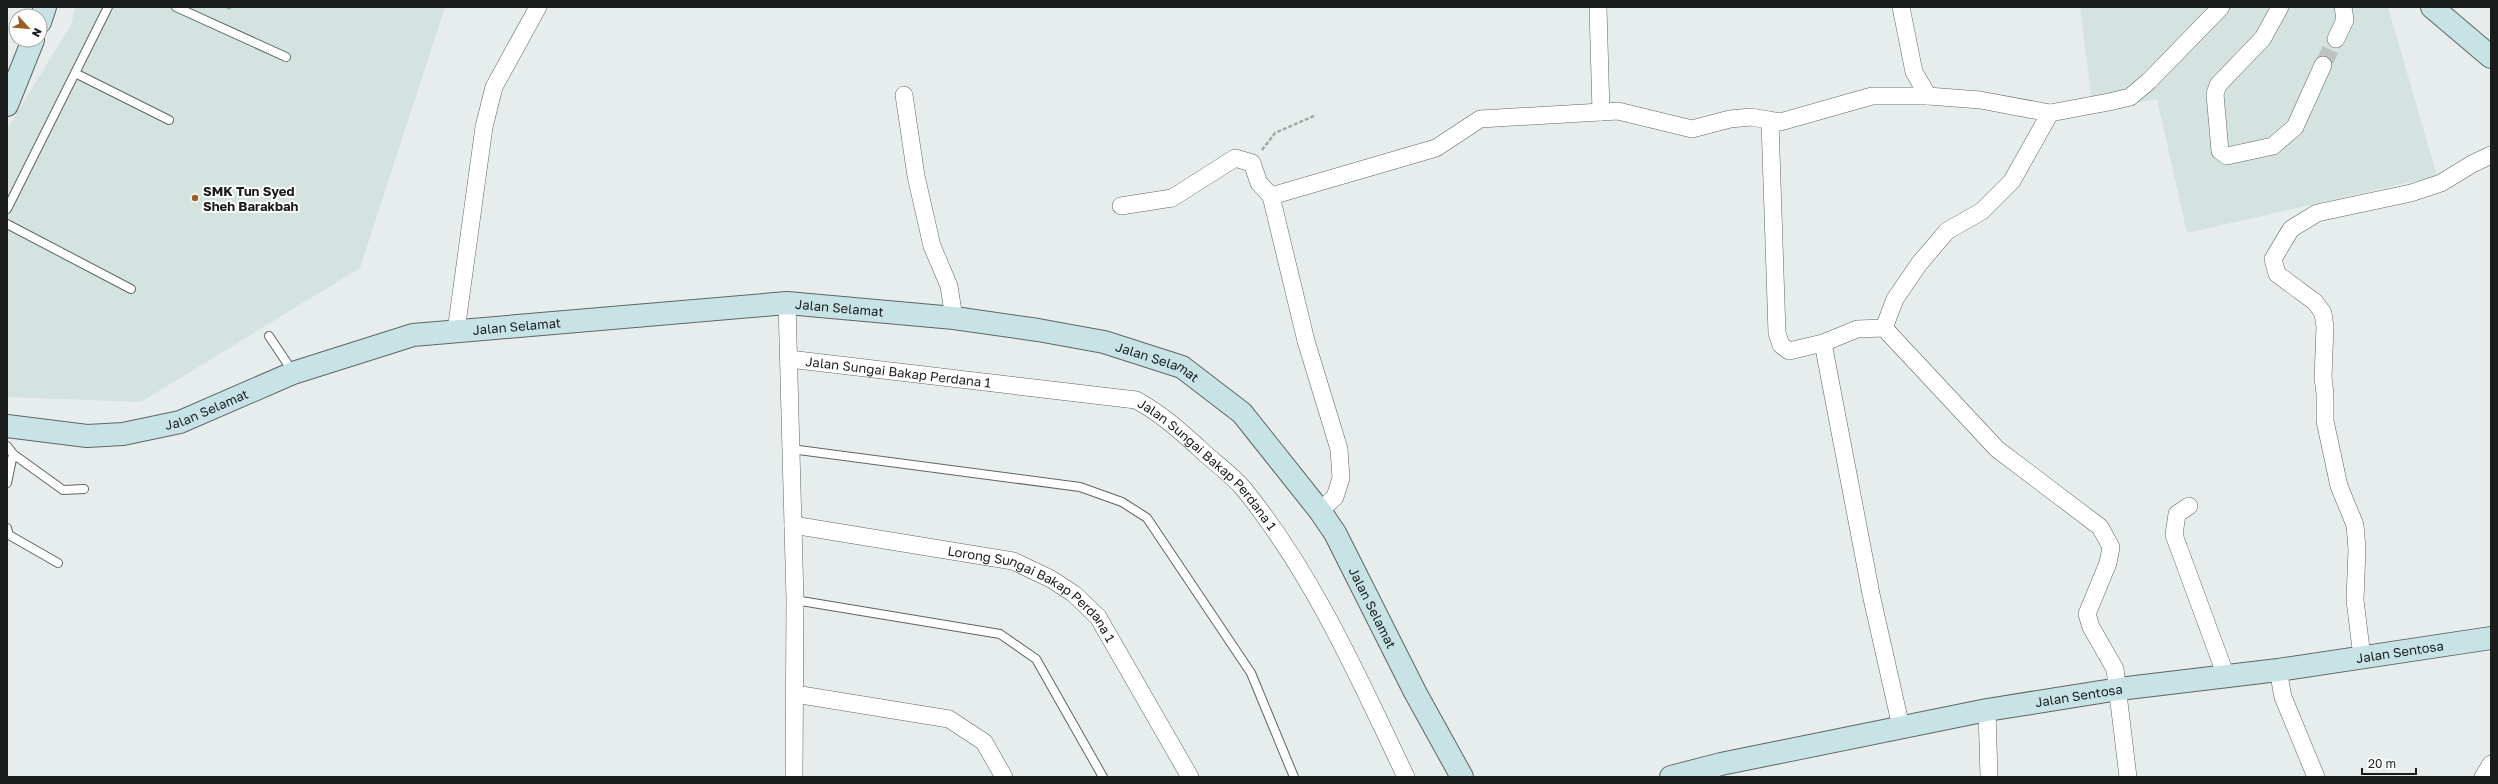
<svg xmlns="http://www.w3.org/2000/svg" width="2498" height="784" font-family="'Golos Text',sans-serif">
<rect width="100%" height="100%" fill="#e7edec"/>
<path fill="#d4e3e0" d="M75 7H445L360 268 141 402 7 397V129L71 25Z
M2080 7H2388L2437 176 2187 233 2157 99 2093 110Z"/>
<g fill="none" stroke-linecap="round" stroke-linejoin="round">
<path stroke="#bec3c2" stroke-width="17" stroke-dasharray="17 8" stroke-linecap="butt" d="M2323 65 2336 39"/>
<defs>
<path id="lane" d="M176 7 286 57
M75 73 169 120
M7 209 108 7
M7 224 131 289
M269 336 293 372
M7 446 13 454 7 483
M791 449 1080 487 1122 502 1147 518 1251 673 1294 777
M13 454 63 490 84 489
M7 528 9 535 58 563
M795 600 1000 634 1036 659 1103 777"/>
<g id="street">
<path d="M1598 7 1601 112"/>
<path d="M1901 7 1914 72 1928 96"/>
<path d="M2280 7 2263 38 2218 85 2215 94 2220 151 2227 156 2273 146 2295 127 2323 65"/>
<path d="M2336 39 2345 20 2343 7"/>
<path d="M904 95 916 176 932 246 949 286 954 318"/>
<path d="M1770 121 1777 333 1781 345 1789 351 1823 343 1857 329 1884 328 1997 449 2100 527 2111 547 2108 563 2087 614 2091 627 2115 669 2128 777"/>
<path d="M1121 206 1172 198 1235 158 1252 163 1259 183 1271 196"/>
<path d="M787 303 795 600 794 777"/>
<path d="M1884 328 1895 299 1919 264 1947 231 1982 211 2012 181 2050 113"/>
<path d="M456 331 484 127 494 87 538 7"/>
<path d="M1823 343 1871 594 1901 727"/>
<path id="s1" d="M789 359 1136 400C1160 413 1178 429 1198 447 1212 461 1230 473 1243 488 1313 574 1359 678 1406 777"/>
<path d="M2189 506 2177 514 2174 535 2226 676"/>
<path d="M1320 511 1335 497 1341 478 1339 449 1306 341 1271 196 1436 148 1480 119 1618 111 1692 129 1730 119 1751 117 1780 122 1872 96H1928L1980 100 2050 113 2109 102 2130 97 2149 81 2221 7"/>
<path id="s2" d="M793 525 1013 561 1051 579 1074 594 1098 617 1190 777"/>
<path d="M2362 657 2355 600 2357 549 2355 525 2339 486 2325 421V394L2323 377 2325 327 2323 313 2315 302 2277 274 2273 259 2291 229 2317 213 2411 193 2441 183 2472 164 2491 155"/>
<path d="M2278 670 2283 697 2316 777"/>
<path d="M795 694 949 719 984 742 1004 777"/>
<path d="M1987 710 1989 777"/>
<path d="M2483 777 2491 764"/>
</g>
<g id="secondary">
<path d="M2432 7 2491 57"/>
<path d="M40 22 45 7"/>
<path d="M7 105 33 40"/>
<path id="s3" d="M7 426 87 436 123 434 180 422 293 373 413 335 787 303 954 318 1038 330 1104 342 1182 367 1242 413 1320 511 1335 533 1415 692 1462 777"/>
<path id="s4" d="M1671 777 1721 764 1987 710 2119 689 2278 670 2491 638"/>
</g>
</defs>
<use href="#lane" stroke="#5f6564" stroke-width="10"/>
<use href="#street" stroke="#5f6564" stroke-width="18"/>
<use href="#secondary" stroke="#5f6564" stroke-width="24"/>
<path stroke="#a3a8a7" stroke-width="2.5" stroke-dasharray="4 2" stroke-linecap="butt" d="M1262 150 1275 133 1316 115"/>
<use href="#lane" stroke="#fff" stroke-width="8"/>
<use href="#street" stroke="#fff" stroke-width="17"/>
<use href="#secondary" stroke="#c7e3e6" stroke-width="22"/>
</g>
<path fill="#8bc9a4" d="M224 7H232L230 10Z"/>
<circle fill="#9a5f1f" stroke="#fff" stroke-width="1.5" cx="195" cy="198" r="4"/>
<g text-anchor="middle" stroke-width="4" stroke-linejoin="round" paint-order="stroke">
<g font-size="13" font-weight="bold" fill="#1a1d1c" stroke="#fff" text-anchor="start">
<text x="203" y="196">SMK Tun Syed<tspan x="203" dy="15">Sheh Barakbah</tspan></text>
</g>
<g font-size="13" fill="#1a1d1c" stroke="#fff">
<text dy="5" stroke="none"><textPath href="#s3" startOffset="852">Jalan Selamat</textPath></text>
<text dy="5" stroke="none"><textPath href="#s3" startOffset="528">Jalan Selamat</textPath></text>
<text dy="5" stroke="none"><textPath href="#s3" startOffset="1176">Jalan Selamat</textPath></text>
<text dy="5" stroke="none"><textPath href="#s1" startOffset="110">Jalan Sungai Bakap Perdana 1</textPath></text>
<text dy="5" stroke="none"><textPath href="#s3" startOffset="204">Jalan Selamat</textPath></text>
<text dy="5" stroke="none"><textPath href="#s1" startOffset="446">Jalan Sungai Bakap Perdana 1</textPath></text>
<text dy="5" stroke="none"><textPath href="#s2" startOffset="255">Lorong Sungai Bakap Perdana 1</textPath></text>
<text dy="5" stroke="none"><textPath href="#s3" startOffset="1512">Jalan Selamat</textPath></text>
<text dy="5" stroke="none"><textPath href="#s4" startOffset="740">Jalan Sentosa</textPath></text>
<text dy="5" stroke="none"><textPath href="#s4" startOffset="416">Jalan Sentosa</textPath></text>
</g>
</g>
<rect width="2498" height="784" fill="none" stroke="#1a1d1c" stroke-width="16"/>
<g transform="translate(28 28) rotate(117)"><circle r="19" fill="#ffffff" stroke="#a3a5a4"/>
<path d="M0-3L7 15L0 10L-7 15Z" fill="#9a5f1f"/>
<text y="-6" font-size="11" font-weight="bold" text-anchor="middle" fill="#1a1d1c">N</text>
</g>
<path d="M2362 768v6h54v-6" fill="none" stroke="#1a1d1c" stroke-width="2"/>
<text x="2368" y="768" font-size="12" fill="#1a1d1c" stroke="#ffffff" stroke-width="3" paint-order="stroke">20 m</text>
</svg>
